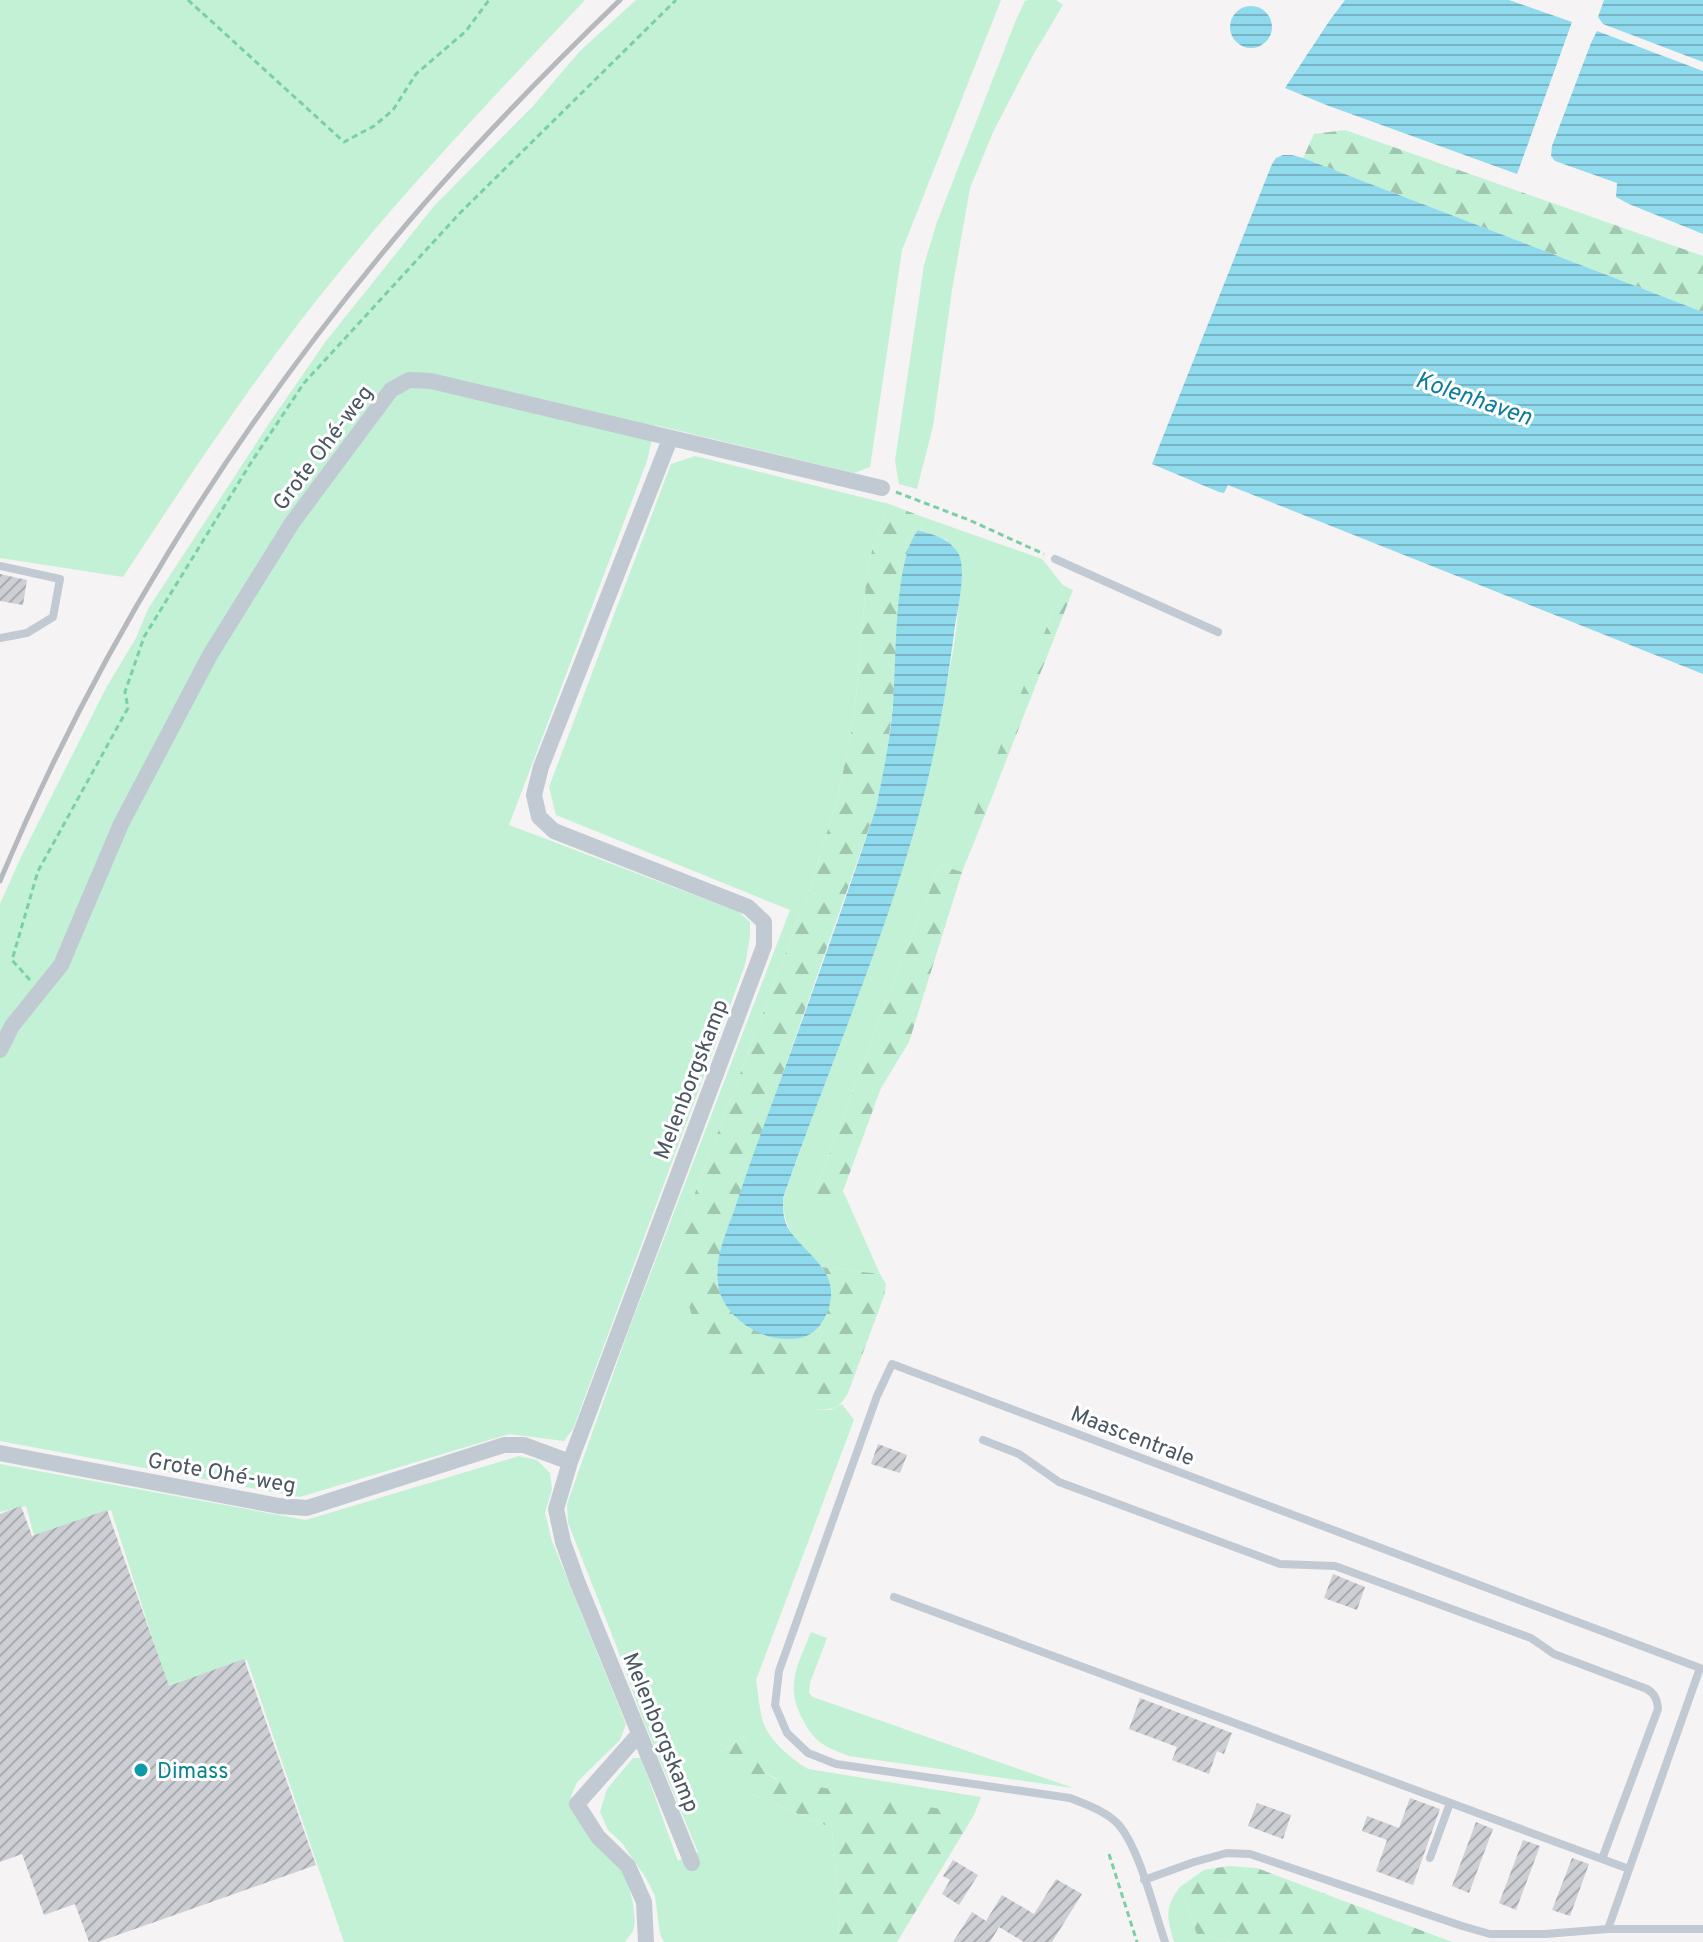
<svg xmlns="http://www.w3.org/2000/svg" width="1703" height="1942" font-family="Overpass,sans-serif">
<defs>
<pattern id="forest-firs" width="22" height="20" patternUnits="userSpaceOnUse" patternTransform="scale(2)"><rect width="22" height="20" fill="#c3f1d5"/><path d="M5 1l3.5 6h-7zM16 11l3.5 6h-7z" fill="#a0c6b0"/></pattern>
<pattern id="water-rules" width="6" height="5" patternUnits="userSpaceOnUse" patternTransform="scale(2)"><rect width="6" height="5" fill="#90daee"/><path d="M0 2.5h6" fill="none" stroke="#78b4c4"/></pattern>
<pattern id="building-hatch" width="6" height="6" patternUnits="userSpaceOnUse" patternTransform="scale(2)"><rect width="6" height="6" fill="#cdcfd5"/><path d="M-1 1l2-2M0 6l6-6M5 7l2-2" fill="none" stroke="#a8abb0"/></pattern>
</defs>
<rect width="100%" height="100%" fill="#f5f3f3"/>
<path fill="#c3f1d5" d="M0 0H585C502 88 418 176 341 270 261 367 192 472 123 577L0 558Z
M636 0H1001L902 250 870 467 854 473 655 425 647 461 509 825 739 912 750 922V937L745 965 573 1429 564 1441 509 1434 300 1497 0 1441V904L21 857 106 688 136 638 148 609 270 422 326 341 434 206 533 106 580 51Z
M1029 0H1056L1063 5 1032 57 994 130 970 188 952 290 933 426 917 489 899 484 895 461 924 265 937 222 1016 20 1025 1Z
M695 456 889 504 874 542 867 571 854 719 838 796 810 889 684 1222 700 1347C714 1351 734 1355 744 1366 750 1372 754 1381 759 1388L764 1376 819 1397 815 1409 830 1410 842 1404 854 1420 756 1680C758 1692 759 1706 762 1718 766 1738 790 1758 808 1769L981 1797 974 1815 792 1784C761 1776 757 1764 743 1737L722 1751 753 1795 832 1828 839 1908 838 1942H664L660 1934 655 1896 646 1878 622 1843 608 1830 600 1812 607 1789 633 1758H641L678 1861 698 1852 643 1720 616 1645 568 1523 567 1504 628 1332 790 910 556 815 549 787 671 464Z
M923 517 1042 559 1063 585 968 831 977 835 962 872 940 865 892 986 813 1198 830 1220 843 1191 880 1274 822 1267C800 1243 783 1233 783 1199 840 1034 913 874 943 702 949 671 957 638 958 606 959 586 950 560 947 540L920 530Z
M519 1456 537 1460 550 1473 552 1489 545 1513 552 1541 626 1724 620 1740 577 1782 571 1796 575 1813 624 1874C630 1888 638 1916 633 1931 631 1935 627 1938 625 1942H344L247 1660 169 1689 111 1510 35 1539 26 1506 0 1512V1464L306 1520Z
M811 1632 827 1638 810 1683 809 1693 813 1697 1073 1788 849 1756C839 1752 827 1748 820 1742 813 1737 808 1729 804 1722 784 1687 797 1667 811 1632Z
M1180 1887 1197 1935 1231 1942H1174C1167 1919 1164 1907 1180 1887Z"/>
<path fill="url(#forest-firs)" d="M1345 130 1703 256V312L1303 158 1314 134Z
M889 504 923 517 920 530H918L904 566 899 604 893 705 886 759 876 808 722 1246 717 1272 718 1287 725 1303 737 1318 751 1329 825 1317C832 1298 832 1284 822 1267L880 1274 886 1284 884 1296 848 1393C839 1409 833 1410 814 1409L818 1397 764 1376 759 1389 751 1385C749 1358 722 1354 700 1347L681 1275 679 1248 684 1222 810 889 838 796 854 719 867 571 874 542Z
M1063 585 1073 590 977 835 967 832Z
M940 865 962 872 909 1042 881 1088 843 1191 830 1221 813 1214 811 1209 813 1198 892 986Z
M743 1737C752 1754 759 1769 775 1779L974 1815 897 1942H838L839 1908 832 1828 753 1795 721 1752Z
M1229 1866 1257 1868 1452 1942H1231L1197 1935 1180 1887 1204 1870Z"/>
<path fill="url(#water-rules)" d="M1345 0H1509L1572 22 1517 174 1329 106 1285 88 1330 20Z
M1604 0H1703V62L1603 24 1598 17Z
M1230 27a21 21 0 1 1 42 0a21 21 0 1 1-42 0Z
M1597 31 1703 71V234L1629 204 1616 197 1617 183 1555 161 1551 156 1552 146 1591 43Z
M1283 155H1292L1303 158 1703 312V674L1228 485 1224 493 1219 492 1152 464 1272 164 1276 158Z
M918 530C934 535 949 538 958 553 967 567 958 609 955 625 946 699 932 773 910 845 874 965 824 1080 783 1198 783 1209 783 1219 788 1228 803 1252 833 1266 831 1297 830 1307 826 1317 820 1325 809 1340 793 1340 776 1338 751 1334 721 1311 718 1284 714 1258 727 1231 735 1208 744 1181 753 1154 763 1128 802 1021 841 915 876 808 883 774 890 740 893 705 897 662 893 562 918 530Z"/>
<path fill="url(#building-hatch)" d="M0 574 27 580 23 605 0 601Z
M878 1444 907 1455 900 1473 871 1464Z
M21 1506 32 1536 107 1510 169 1686 244 1659 316 1865 98 1942H89L75 1904 44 1915 22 1854 0 1862V1514Z
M1333 1574 1365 1587 1357 1610 1324 1598Z
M1140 1698 1232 1733 1224 1754 1217 1751 1209 1774 1172 1760 1177 1747 1129 1729Z
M1410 1798 1440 1809 1413 1885 1376 1871 1387 1840 1362 1831 1367 1816 1399 1828Z
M1257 1803 1291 1815 1283 1839 1248 1826Z
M1476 1822 1493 1829 1469 1893 1452 1886Z
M1523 1840 1540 1846 1516 1910 1499 1903Z
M1572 1858 1589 1864 1570 1916 1552 1910Z
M953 1860 978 1875 959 1905 942 1894 950 1880 943 1876Z
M1056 1879 1082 1894 1052 1942H1024L999 1927 990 1942H953L972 1912 986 1921 1002 1895 1034 1914Z"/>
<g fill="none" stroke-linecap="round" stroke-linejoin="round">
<path stroke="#7ad0a6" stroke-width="3" stroke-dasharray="6 4" stroke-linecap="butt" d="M188 0 344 142 374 126 393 110 416 74 466 31 489 0
M896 492 969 520 1044 554
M30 980 12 960 38 871 128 708 125 692 144 637 252 461 304 383 460 213 676 0
M1109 1854 1137 1942"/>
<path stroke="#c1cad2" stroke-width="8" d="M1055 559 1218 632
M0 566 60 579 53 617 27 633 0 638
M983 1440 1019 1454 1059 1482 1280 1564 1335 1566 1531 1638 1554 1654 1647 1689C1655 1694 1657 1699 1658 1709L1602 1859
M894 1597 1629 1869
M1430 1858 1450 1803
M1144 1880 1194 1862 1227 1853 1250 1854 1462 1926 1490 1934H1545L1608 1929H1703
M1165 1942C1154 1910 1140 1850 1119 1825 1106 1811 1087 1805 1070 1798L836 1764 808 1753 787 1733 775 1705 779 1671 877 1396 892 1364 1700 1668 1608 1929"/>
<path stroke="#c1cad2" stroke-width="16" d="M670 439 541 767 534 795 539 817 554 831 748 907 764 922V946L570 1462 556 1509 563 1542 577 1581 692 1863
M0 1050 12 1026 61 965 121 824 210 655 292 523 391 390 409 380 431 381 882 488
M0 1453 279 1506 307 1508 504 1445H524L570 1462
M639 1734 577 1804 598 1837 628 1866 644 1902 646 1942"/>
<path stroke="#b5b8bd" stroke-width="5" d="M0 881C94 656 225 444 380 256 454 165 536 81 620 0"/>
</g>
<circle fill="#0f9aa8" stroke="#fff" stroke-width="3" cx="141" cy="1770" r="8"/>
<g text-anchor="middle" stroke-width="6" stroke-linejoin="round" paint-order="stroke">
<g font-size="22" fill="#4a5661" stroke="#fff">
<text transform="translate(322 447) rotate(-53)" y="8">Grote Ohé-weg</text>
<text transform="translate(690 1079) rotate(-69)" y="8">Melenborgskamp</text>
<text transform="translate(1133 1435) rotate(21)" y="8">Maascentrale</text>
<text transform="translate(222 1472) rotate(10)" y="8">Grote Ohé-weg</text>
<text transform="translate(662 1732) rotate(68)" y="8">Melenborgskamp</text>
</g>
<g font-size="22" fill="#0d838f" stroke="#fff" text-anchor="start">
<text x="157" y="1778">Dimass</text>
</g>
<g font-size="24" font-style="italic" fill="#0c7c9b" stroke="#fff">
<text transform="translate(1474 398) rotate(19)" y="8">Kolenhaven</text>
</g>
</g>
</svg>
